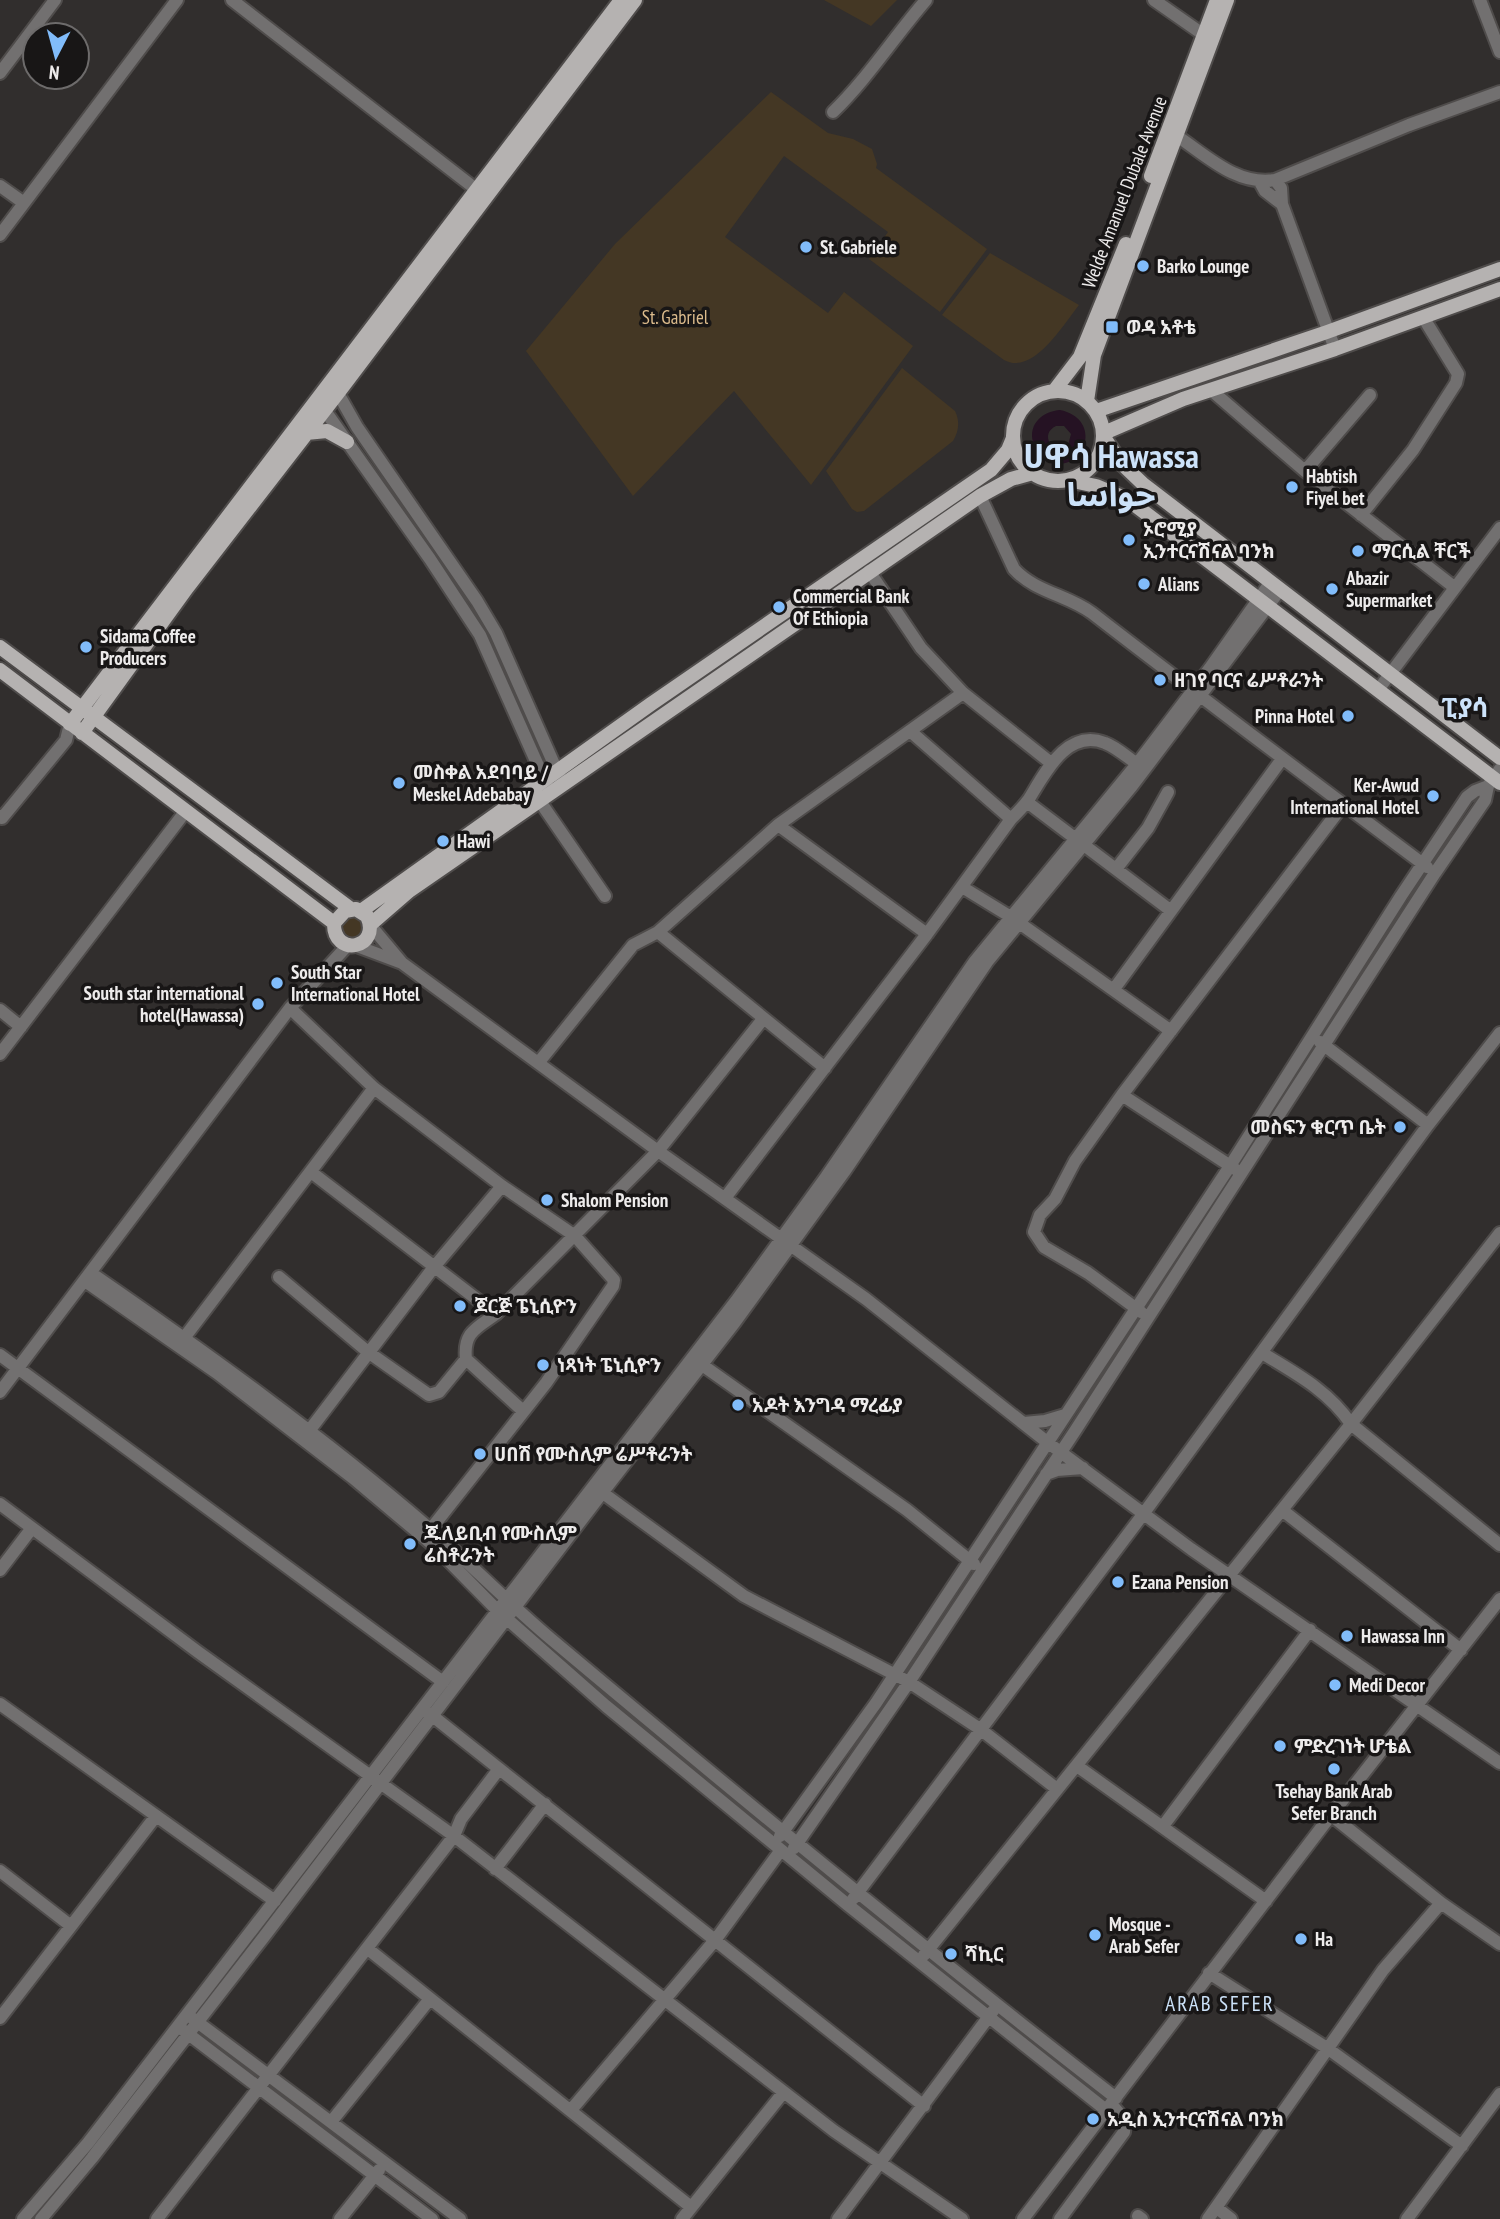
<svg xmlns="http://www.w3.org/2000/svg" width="1500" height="2219" font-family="'PT Sans Narrow','Noto Sans Arabic','Noto Sans Ethiopic',sans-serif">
<rect width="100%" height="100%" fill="#312e2d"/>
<path fill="#443724" d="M824 0H897L871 26Z
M771 92 828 133 853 139 872 149 877 164 876 168 987 249 940 312 869 259 888 232 784 156 725 237 828 313 844 292 913 346 811 485 734 391 633 496 526 351 615 244Z
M990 253 1079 305C1063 325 1033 376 1004 360L942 315Z
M902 368 955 411C960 421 959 431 953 441L864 511 857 512 852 509 826 471Z
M341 927a11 11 0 1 1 22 0a11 11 0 1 1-22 0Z"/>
<path fill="#251223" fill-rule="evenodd" d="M1060 410C1104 419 1085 474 1050 462 1041 459 1035 451 1033 442 1028 423 1044 411 1060 410ZM1056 426H1064L1071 434 1068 445 1060 448 1050 444C1046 436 1048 430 1056 426Z"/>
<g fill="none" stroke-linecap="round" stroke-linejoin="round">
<defs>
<path id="minor" d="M232 0 477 190
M1154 0 1204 35
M1480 0 1500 52
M0 73 55 0
M833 112C868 78 894 37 926 0
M1177 136C1207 156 1237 186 1275 180L1409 125 1500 92
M1275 180 1281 188 1282 204 1335 349
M1260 182 1265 191 1282 204
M0 186 24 203
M0 235 177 0
M335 388 357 427 477 601 496 633 561 780
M1211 390 1305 471 1454 587
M321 405 430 559 480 635 548 788
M1305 471 1370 395
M980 496 1014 569C1035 592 1068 595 1092 613 1203 699 1315 783 1427 867
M1361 515 1413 450 1456 383 1458 374 1423 317
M869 571 921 648 963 693 1051 763
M1378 690 1500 528
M910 731 1011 819
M539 800 605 896
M1027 802 1170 910
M0 816 2 818 66 740 70 724
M778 825 927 934
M1116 869 1148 828 1168 792
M962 887 1011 917 1171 1031
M371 926 402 963
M658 932 825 1068
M354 945 402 963 658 1151 866 1299 1047 1442 1191 1549 1500 1763
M1114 989 1282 759
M290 1008 374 1088 502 1186 575 1236 614 1280 613 1286 546 1383 427 1534
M0 1010 21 1027
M1320 1042 1428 1125
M0 1054 185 812
M539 1062 633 945 658 932 778 825 963 693
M1122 1095 1235 1169
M311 1172 496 1314
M725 1198 927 934 1011 819C1017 813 1024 806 1029 799 1045 773 1067 728 1105 743 1116 747 1127 757 1137 764
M91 1273C207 1353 322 1436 429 1528 471 1564 509 1604 551 1639 737 1795 924 1949 1116 2098
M279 1277 368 1352 429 1395 439 1392 466 1359
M85 1281 217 1373 353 1478 434 1546 498 1611 606 1706 848 1905 1106 2110
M1141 1312 1088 1273 1044 1247 1034 1232 1040 1215 1055 1199 1075 1161 1122 1095 1343 805
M184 1338 374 1088
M1262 1353C1295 1373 1329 1391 1351 1424L1500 1545
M0 1355 443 1682
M698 1362 907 1510 974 1564
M0 1392 290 1008 348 945
M523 1411 466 1359C463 1332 477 1328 496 1314L658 1151 763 1019
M1024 1423 1045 1421 1065 1415
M309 1431 434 1267 502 1186
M1046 1474 1057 1470 1083 1468
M596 1488 744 1596 909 1682 980 1729 1057 1789
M0 1504 198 1652 454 1836 834 2131 962 2219
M1282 1510 1461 1650
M0 1570 32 1528
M0 1704 275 1901
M425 1710 924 2106
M1077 1766 1266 1901
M1331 1815 1441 1903 1500 1944
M1163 1826 1310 1630
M780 1836 876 1703 1230 1166 1401 896 1467 797 1475 791 1488 786
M794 1848 909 1682 1075 1431 1435 873 1485 800 1488 786 1500 769
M495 1869 545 1804
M0 1871 71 1926
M853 1899 1144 1513 1428 1125 1500 1033
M368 1949 691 2207
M924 1955 1351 1424 1500 1233
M1209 1973 1327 2048 1462 2146
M0 2018 156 1816
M192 2018 460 2219
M183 2030 432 2219
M571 2110 716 1939 781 1850
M331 2122 429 2000
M1217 2208 1231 2219
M1138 2216 1142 2219
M23 2219 88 2143 736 1301 826 1177 975 961 1137 764 1210 668 1270 583
M41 2219 92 2158 263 1938 602 1493 735 1322 844 1172 987 962 1132 786 1280 590
M157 2219 454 1836 461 1819 499 1769
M340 2219 379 2170
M682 2219 783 2093
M838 2219 993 2011
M1023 2219 1331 1815 1500 1599
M1060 2219 1124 2132 1125 2120 1111 2104
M1208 2219 1383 1970 1441 1903
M1407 2219 1500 2094"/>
<path id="major" d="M1151 176 1217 0
M1013 436a45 45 0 1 1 90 0a45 45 0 1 1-90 0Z
M1054 391 1080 357 1126 244
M1087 401 1094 355 1227 0
M1096 411 1327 332 1500 269
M306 433 327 431 347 442
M1104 433 1183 399 1335 349 1500 289
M1104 437 1120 462 1143 484 1500 758
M1068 480 1096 486 1127 499 1500 783
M0 647 351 909
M0 670 334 923C333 958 382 949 367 916L356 909 345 911 334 923
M70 724 621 0
M82 733 187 588 338 393 635 0
M361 911 651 704 991 470 1008 450 1013 438
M371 924 409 891 980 496 1011 479 1033 473"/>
</defs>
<use href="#minor" stroke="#4f4c4b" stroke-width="16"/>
<use href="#major" stroke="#4f4c4b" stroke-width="18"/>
<use href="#minor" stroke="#727070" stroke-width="12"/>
<use href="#major" stroke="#b5b2b1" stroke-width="14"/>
</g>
<g fill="#81bcfa" stroke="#181616" stroke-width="2.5">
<circle cx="806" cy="247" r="7"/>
<circle cx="1143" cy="266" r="7"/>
<rect x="1105" y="320" width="14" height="14" rx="3.5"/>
<circle cx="1292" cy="487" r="7"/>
<circle cx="1129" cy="540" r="7"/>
<circle cx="1358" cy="551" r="7"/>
<circle cx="1144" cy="584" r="7"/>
<circle cx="1332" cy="589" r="7"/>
<circle cx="779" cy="607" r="7"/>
<circle cx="86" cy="647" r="7"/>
<circle cx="1160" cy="680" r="7"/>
<circle cx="1348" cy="716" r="7"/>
<circle cx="399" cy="783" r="7"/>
<circle cx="1433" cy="796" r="7"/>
<circle cx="443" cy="841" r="7"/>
<circle cx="277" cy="983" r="7"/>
<circle cx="258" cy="1004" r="7"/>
<circle cx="1400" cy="1127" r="7"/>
<circle cx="547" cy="1200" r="7"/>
<circle cx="460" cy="1306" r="7"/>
<circle cx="543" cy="1365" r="7"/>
<circle cx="738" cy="1405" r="7"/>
<circle cx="480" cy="1454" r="7"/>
<circle cx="410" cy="1544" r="7"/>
<circle cx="1118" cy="1582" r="7"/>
<circle cx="1347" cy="1636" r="7"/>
<circle cx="1335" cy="1685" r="7"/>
<circle cx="1280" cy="1746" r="7"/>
<circle cx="1334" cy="1769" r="7"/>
<circle cx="1095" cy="1935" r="7"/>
<circle cx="1301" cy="1939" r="7"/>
<circle cx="951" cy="1954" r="7"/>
<circle cx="1093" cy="2119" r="7"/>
</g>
<g text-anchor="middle" stroke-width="7" stroke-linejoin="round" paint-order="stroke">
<g font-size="19" fill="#edebeb" stroke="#181616">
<text transform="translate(1124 192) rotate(-69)" y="7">Welde Amanuel Dubale Avenue</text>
</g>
<g font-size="19" font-weight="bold" fill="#edebeb" stroke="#181616" text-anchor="start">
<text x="820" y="254">St. Gabriele</text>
<text x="1157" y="273">Barko Lounge</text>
<text x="1126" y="334">ወዳ አቶቴ</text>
<text x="1306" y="483">Habtish<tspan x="1306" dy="22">Fiyel bet</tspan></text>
<text x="1143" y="536">ኦሮሚያ<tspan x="1143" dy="22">ኢንተርናሽናል ባንክ</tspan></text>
<text x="1372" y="558">ማርሲል ቸርች</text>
<text x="1346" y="585">Abazir<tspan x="1346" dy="22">Supermarket</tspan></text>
<text x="1158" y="591">Alians</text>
<text x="793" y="603">Commercial Bank<tspan x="793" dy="22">Of Ethiopia</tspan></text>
<text x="100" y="643">Sidama Coffee<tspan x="100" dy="22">Producers</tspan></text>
<text x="1174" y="687">ዘገየ ባርና ሬሥቶራንት</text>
<text x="1334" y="723" text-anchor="end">Pinna Hotel</text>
<text x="413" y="779">መስቀል አደባባይ /<tspan x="413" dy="22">Meskel Adebabay</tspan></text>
<text x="1419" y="792" text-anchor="end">Ker-Awud<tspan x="1419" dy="22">International Hotel</tspan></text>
<text x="457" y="848">Hawi</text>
<text x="291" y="979">South Star<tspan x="291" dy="22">International Hotel</tspan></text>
<text x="244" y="1000" text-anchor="end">South star international<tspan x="244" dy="22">hotel(Hawassa)</tspan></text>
<text x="1386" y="1134" text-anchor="end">መስፍን ቁርጥ ቤት</text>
<text x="561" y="1207">Shalom Pension</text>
<text x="474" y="1313">ጆርጅ ፔኒሲዮን</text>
<text x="557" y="1372">ነጻነት ፔኒሲዮን</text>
<text x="752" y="1412">አዶት እንግዳ ማረፊያ</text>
<text x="494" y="1461">ሀበሽ የሙስሊም ሬሥቶራንት</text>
<text x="424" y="1540">ጁለይቢብ የሙስሊም<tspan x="424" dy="22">ሬስቶራንት</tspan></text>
<text x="1132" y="1589">Ezana Pension</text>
<text x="1361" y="1643">Hawassa Inn</text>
<text x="1349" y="1692">Medi Decor</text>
<text x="1294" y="1753">ምድረገነት ሆቴል</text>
<text x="1334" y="1798" text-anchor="middle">Tsehay Bank Arab<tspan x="1334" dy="22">Sefer Branch</tspan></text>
<text x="1109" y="1931">Mosque -<tspan x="1109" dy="22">Arab Sefer</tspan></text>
<text x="1315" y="1946">Ha</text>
<text x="965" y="1961">ሻኪር</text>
<text x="1107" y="2126">አዲስ ኢንተርናሽናል ባንክ</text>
</g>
<g font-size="19" fill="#dcbb8c" stroke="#181616">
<text x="675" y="324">St. Gabriel</text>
</g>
<g font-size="21" letter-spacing="2" fill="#cce2f9" stroke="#181616">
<text x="1220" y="2011">ARAB SEFER</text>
</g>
<g font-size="26" font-weight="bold" fill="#cce2f9" stroke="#181616">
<text x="1465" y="717">ፒያሳ</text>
</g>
<g font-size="33" font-weight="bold" fill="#cce2f9" stroke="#181616">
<text x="1111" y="468">ሀዋሳ Hawassa<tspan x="1111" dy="38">حواسا</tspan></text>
</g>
</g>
<g transform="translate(56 56) rotate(186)"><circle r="33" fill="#181616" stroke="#6d6b6b" stroke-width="2"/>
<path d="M0-5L12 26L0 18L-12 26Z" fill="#81bcfa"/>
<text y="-10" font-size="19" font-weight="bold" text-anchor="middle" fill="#edebeb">N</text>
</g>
</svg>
